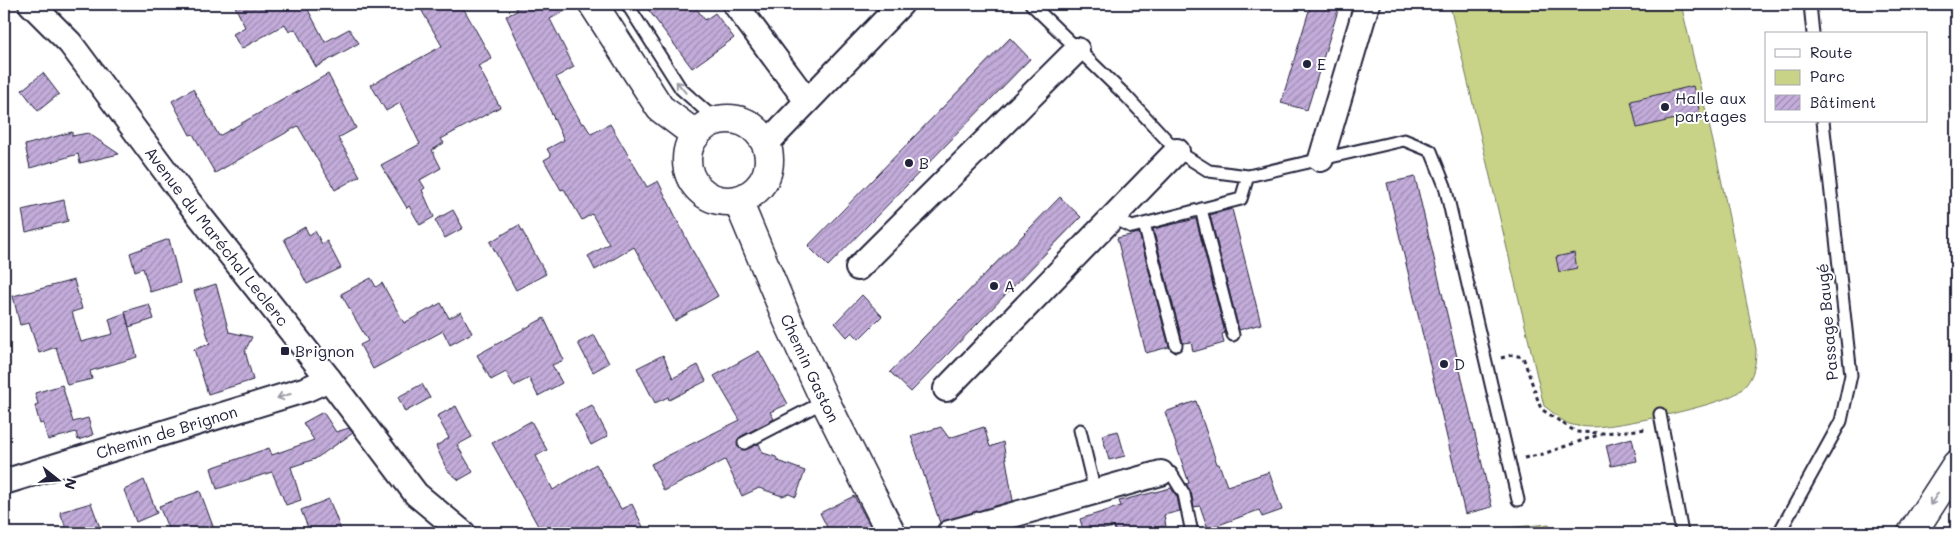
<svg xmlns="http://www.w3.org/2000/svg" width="1960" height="537" font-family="Mali,sans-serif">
<defs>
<pattern id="building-hatch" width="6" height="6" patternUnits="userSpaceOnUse" patternTransform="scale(1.25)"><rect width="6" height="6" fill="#c3acda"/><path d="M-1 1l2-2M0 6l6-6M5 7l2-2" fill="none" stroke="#9e8cb2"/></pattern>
</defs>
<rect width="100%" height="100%" fill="#fff"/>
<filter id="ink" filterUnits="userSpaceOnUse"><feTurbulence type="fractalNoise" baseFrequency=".02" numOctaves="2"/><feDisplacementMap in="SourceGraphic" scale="10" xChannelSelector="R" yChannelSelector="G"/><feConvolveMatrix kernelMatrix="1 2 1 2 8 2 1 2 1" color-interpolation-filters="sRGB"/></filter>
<g filter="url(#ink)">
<path fill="#c8d387" stroke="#757a61" d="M1510 4H1681L1717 159 1756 349C1756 366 1753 382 1737 393 1717 406 1618 427 1592 427 1585 427 1575 426 1569 424 1561 421 1552 411 1544 406L1450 6Z
M1549 524 1552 533H1453Z"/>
<path fill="url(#building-hatch)" stroke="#22223b" d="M234 4H305L325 42 349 29 359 43 316 67 295 29 289 32 285 24 241 49 233 34 245 27Z
M418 4H461L492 59 478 66 500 107 441 139 444 143 432 150 441 168 420 180 425 188 422 190 434 217 420 225 409 206 407 208 381 165 420 144 400 103 386 111 371 85 442 46Z
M513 4H578L550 19 574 67 556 77 582 124 584 123 591 134 610 124 647 187 658 181 690 246 718 296 675 321 634 247 595 270 588 256 609 244 592 214 582 220 564 189 561 190 544 160 551 156 547 149 564 140 506 16 517 11Z
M644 4H693L705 20 715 13 734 38 692 68Z
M1311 4H1340L1307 110 1281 103Z
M1010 38 1030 59 828 266 808 246Z
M43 73 59 94 38 111 22 90Z
M328 74 356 128 338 138 360 176 335 190 298 126 215 173 193 134 190 135 172 101 193 89 219 136Z
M1693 86 1700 113 1637 128 1631 101Z
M72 132V136L88 133 119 154 80 163 78 154 30 168 25 145Z
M1415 177 1492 507 1465 514 1387 183Z
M1060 197 1081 217 911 392 890 372Z
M64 200 68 221 26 232 22 210Z
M1232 209 1261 324 1239 330 1210 215Z
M453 210 463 228 445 238 435 220Z
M1196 219 1225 333 1222 334 1224 343 1193 352 1191 342 1183 343 1153 229Z
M519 225 546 274 516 290 490 242Z
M305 227 309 235 315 231 322 244 327 241 341 268 307 284 284 239Z
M1139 233 1169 347 1146 353 1117 238Z
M169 239 180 283 150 292 143 268 135 271 130 253Z
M1574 253 1577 268 1559 272 1556 257Z
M371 278 376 287 382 283 404 323 441 303 449 318 461 312 472 333 450 345 443 331 373 369 360 345 368 341 341 294Z
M74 280 82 309 72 312 81 342 113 334 109 319 125 313 137 357 90 371 92 379 67 385 56 347 39 353 29 323 20 325 13 296Z
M216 284 229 332 252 337 245 351 253 380 208 394 194 349 210 344 194 291Z
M862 295 882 316 859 339 852 332 847 337 835 323Z
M149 304 154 319 129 327 125 311Z
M544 318 564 360 552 365 562 383 538 396 529 378 514 386 506 372 491 380 477 355Z
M594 335 609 363 593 372 578 343Z
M759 351 788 404 770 412 774 419 740 437 737 446 744 450 759 444 763 453 776 457 778 461 805 471 796 497 789 494 782 496 759 488 742 496 725 460 664 491 651 464 740 420 714 376Z
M663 355 673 378 698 365 706 381 669 400 668 397 655 403 637 368Z
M422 384 430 398 405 412 398 397Z
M62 385 73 422 88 418 93 435 78 440 76 432 48 440 43 423 40 424 35 406 38 404 35 393Z
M1196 401 1217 464H1219L1227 486 1269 472 1282 510 1262 517 1259 510 1208 529 1200 506 1194 507 1191 492 1186 484 1189 483 1165 412Z
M592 405 608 436 591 445 575 414Z
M456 406 472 437 457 445 473 472 459 480 447 470 436 446 449 438 437 416Z
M323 412 336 432 349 428 353 433 315 459 291 467 301 500 286 505 272 472 217 489 211 468 269 448 272 455 314 440 303 423Z
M531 421 547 450 536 456 553 490 596 464 621 509 632 504 646 533H542L492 443Z
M941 427 949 438 984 427 990 447 1003 442 1013 501 940 523 911 436Z
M1118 431 1125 456 1109 460 1102 435Z
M1632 438 1637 461 1611 466 1606 445Z
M144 480 157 513 136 522 124 490Z
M1171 488 1177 497 1180 511 1164 515 1166 526 1143 531V533H1116L1114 527 1084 533 1080 519 1121 506 1119 501Z
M200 491 214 529 203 533H170L159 506Z
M854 496 874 533H830L820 513Z
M329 499 342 533H310L301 510Z
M91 503 102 533H68L60 512Z"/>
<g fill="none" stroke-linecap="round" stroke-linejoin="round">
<defs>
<path id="service" d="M627 4 681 89 716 120
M1031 4 1126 96 1177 151 1209 171 1248 176 1404 140 1431 151 1445 186 1518 500
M1810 4 1813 34
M1201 209 1233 335
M1112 217 1132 227 1241 199 1248 176
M1144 224 1176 345
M1660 414 1682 533
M1080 430 1095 492
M744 443 825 401
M1161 473H1171L1184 494 1192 533
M1779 533 1841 421 1851 375 1823 121"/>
<g id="minor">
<path id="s1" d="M31 4 70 43 184 196 329 379 416 494 463 533"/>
<path d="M735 4 807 101"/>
<path d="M767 143 901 4"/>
<path d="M1321 159 1367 4"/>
<path d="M858 268 1077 50"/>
<path d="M946 389 1177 151"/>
<path id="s2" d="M4 482 307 389 329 379"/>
<path d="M949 533 1161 473"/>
</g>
<g id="tertiary">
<path d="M593 4 660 108 696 135"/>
<circle cx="728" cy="160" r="41"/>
<path id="s3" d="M738 201 788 321 825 401 891 533"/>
</g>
<path id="motorway" d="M1912 533 1956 465"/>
</defs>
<use href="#service" stroke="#22223b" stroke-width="15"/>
<use href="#minor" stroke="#22223b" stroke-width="28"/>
<use href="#tertiary" stroke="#22223b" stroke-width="31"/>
<use href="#motorway" stroke="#22223b" stroke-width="31"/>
<path stroke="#22223b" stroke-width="3" stroke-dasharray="4 4" stroke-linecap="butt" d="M1501 358 1512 355 1523 357 1541 409 1576 432 1604 433 1648 429
M1524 458 1543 454 1601 434"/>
<use href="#service" stroke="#fff" stroke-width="11"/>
<use href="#minor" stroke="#fff" stroke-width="24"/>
<use href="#tertiary" stroke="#fff" stroke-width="28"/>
<use href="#motorway" stroke="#fff" stroke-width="28"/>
</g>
<defs><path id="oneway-shaft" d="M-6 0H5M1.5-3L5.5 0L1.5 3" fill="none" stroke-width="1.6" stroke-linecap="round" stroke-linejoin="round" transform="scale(1.25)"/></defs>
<g stroke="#9c9ca7">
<use href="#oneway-shaft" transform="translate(681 87) rotate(-129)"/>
<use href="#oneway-shaft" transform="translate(284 396) rotate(163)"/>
<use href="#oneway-shaft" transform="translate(1934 499) rotate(123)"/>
</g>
</g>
<g fill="#22223b" stroke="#fff" stroke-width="2">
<circle cx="1307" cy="64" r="5"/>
<circle cx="1665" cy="107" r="5"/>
<circle cx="909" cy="163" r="5"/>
<circle cx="994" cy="286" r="5"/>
<rect x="280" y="346" width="10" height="10" rx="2.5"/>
<circle cx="1444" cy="364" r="5"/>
</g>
<g text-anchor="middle" stroke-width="4" stroke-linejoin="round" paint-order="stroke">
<g font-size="16" fill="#22223b" stroke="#fff" text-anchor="start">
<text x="1317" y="70">E</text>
<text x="1675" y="104">Halle aux<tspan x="1675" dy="18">partages</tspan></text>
<text x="919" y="169">B</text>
<text x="1004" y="292">A</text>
<text x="295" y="357">Brignon</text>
<text x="1454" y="370">D</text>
</g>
<g font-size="16" fill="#22223b" stroke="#fff">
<text dy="6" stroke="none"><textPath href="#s1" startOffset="298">Avenue du Maréchal Leclerc</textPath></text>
<text transform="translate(1827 322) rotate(-95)" y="6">Passage Baugé</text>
<text dy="6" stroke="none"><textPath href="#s3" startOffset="182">Chemin Gaston</textPath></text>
<text dy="6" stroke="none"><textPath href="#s2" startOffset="170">Chemin de Brignon</textPath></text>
</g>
</g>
<rect width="1960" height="537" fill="none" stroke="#fff" stroke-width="20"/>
<rect x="10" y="10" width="1940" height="517" fill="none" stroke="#22223b" stroke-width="2" filter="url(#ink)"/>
<rect x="1765" y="32" width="162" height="90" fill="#ffffff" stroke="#a7a7b1"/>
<rect x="1775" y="49" width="25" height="8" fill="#ffffff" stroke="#a7a7b1"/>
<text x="1810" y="58" font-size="15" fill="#22223b">Route</text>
<rect x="1775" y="70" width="25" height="15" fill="#c8d387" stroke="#a7a7b1"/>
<text x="1810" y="82" font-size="15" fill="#22223b">Parc</text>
<rect x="1775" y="95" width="25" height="15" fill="url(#building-hatch)" stroke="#a7a7b1"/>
<text x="1810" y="108" font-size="15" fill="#22223b">Bâtiment</text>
<g transform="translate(58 480) rotate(107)" stroke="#ffffff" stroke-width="4" paint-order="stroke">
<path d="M0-4L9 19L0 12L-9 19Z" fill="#22223b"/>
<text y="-8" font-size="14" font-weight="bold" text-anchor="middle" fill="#22223b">N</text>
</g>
</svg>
